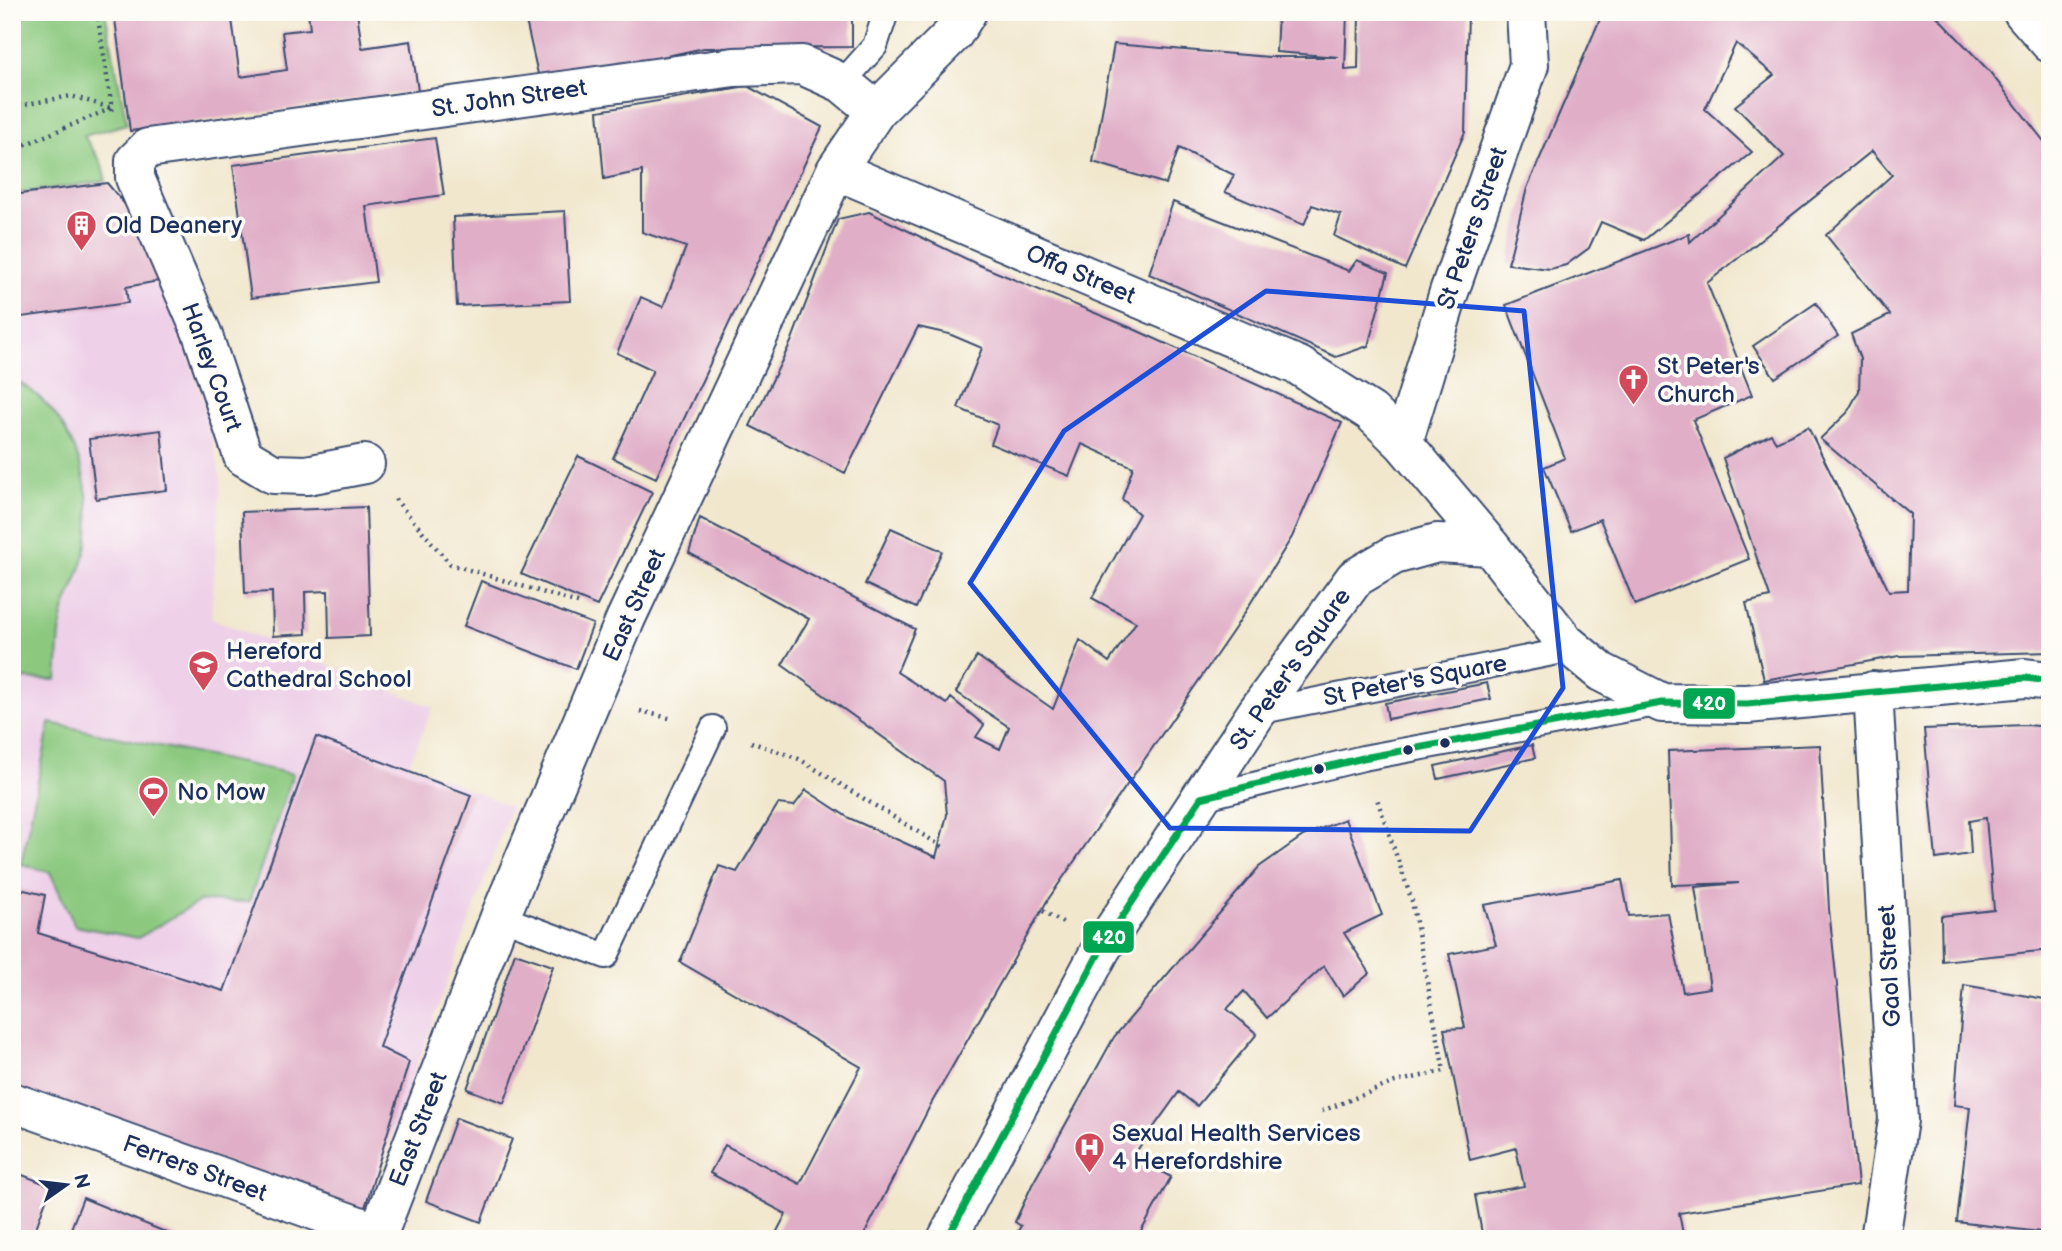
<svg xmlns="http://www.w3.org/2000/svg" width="2062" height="1251" font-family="'Balsamiq Sans',sans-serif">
<rect width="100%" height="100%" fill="#fdfcf7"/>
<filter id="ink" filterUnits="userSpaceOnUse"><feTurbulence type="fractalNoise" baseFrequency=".0143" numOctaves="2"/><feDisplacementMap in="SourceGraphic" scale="14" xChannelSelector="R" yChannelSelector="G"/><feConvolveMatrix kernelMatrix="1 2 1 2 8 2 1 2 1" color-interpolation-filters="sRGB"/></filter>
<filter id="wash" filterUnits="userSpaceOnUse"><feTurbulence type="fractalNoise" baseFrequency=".00686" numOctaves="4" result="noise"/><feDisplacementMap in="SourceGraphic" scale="28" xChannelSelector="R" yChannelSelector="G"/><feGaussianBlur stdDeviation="1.57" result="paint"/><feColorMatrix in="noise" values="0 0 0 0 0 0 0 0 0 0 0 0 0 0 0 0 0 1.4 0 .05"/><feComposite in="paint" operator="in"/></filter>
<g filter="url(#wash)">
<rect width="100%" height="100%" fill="#f1e7cd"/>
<path fill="#eed0e8" d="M12 195 164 280 205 406 221 479 211 618 433 707 409 764 511 807 364 1211 12 1086Z"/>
<path fill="#8cc97f" stroke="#547c6e" stroke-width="2" d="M12 12H105L127 124 84 136 101 162 106 181 12 194Z
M12 379C70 407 96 483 87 544 83 568 72 589 64 611 58 631 59 658 57 680L12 679Z
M50 723 293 774 249 902 200 901 138 938 75 926 50 872 21 864Z"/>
<g id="blocks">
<path fill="#e0aec7" d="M114 12H231L240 77 287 70 282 32 310 29 308 12H357L362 48 411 41 418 91 130 131Z
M524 12H852V47L704 48 540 83Z
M1278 12H1347L1345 70 1358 69 1359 12H1468L1465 132 1405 269 1334 236 1341 215 1312 205 1304 225 1225 192 1234 175 1179 148 1166 184 1093 162 1114 44 1269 57H1339L1276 52Z
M1603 12H1933L1989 71 2050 149V652L1899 656 1764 680 1746 603 1770 597 1723 458 1771 434 1776 442 1808 427 1889 591 1908 590 1910 514 1820 439 1847 413 1859 391 1860 359 1851 334 1890 315 1826 235 1892 175 1872 151 1707 283 1752 395 1693 420 1749 559 1635 605 1600 519 1571 531 1544 467 1565 458 1506 305 1689 234 1690 242 1784 156 1735 106 1774 75 1736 43 1705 109 1752 152 1644 240 1601 222 1589 248 1566 265 1550 269 1508 264 1527 188Z
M747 86 822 127 656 478 613 458 653 370 617 353 641 297 663 307 686 247 642 232V171L604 179 598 111Z
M435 138 444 195 366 206 376 282 251 298 233 165Z
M107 183 142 225 164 280 126 287 128 303 13 318 15 326 12 327V195Z
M1173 202 1349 271 1357 260 1388 273 1368 346 1336 357 1149 274Z
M565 211 570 301 457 306 453 217Z
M869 212 979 265 1129 327 1342 423 1292 537 1235 628 1047 901 931 1104 862 1239H773L786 1214 710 1173 725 1145 800 1184 861 1067 680 962 719 866 737 872 778 804 794 806 806 790 849 818 936 857 947 815 944 781 782 665 809 619 689 553 700 518 915 629 897 672 947 704 951 698 984 725 976 737 1000 749 1009 727 956 692 977 656 1053 709 1080 640 1109 662 1136 622 1092 598 1139 514 1122 499 1133 467 1082 444 1069 476 991 444 998 425 958 408 982 348 949 334 918 327 845 473 750 426 791 342 838 219Z
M1816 303 1838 336 1775 378 1753 346Z
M161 430 167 490 96 499 89 439Z
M578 456 652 492 597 606 521 574Z
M366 507 370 636 329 638 328 591 305 592 306 634 273 636 272 592 245 593 242 512Z
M891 528 942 551 916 608 865 584Z
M481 581 593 624 576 669 464 626Z
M1487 683 1491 699 1388 719 1385 703Z
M2026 725 2050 727V950L1942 961 1941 916 1994 910 1986 818 1969 821 1971 854 1936 859 1924 729Z
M316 737 471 795 379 1047 409 1062 364 1211 12 1086V887L45 895 38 933 224 991Z
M1532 745 1535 758 1438 779 1435 766Z
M1820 745 1829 909 1858 1185 1679 1213 1684 1239H1483L1475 1195 1524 1186 1516 1148 1470 1160 1444 1029 1465 1028 1449 954 1496 945 1484 905 1622 880 1629 916 1668 913 1683 992 1710 988 1695 887 1739 883 1672 885 1668 751Z
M1345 819 1382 915 1344 933 1370 973 1343 996 1324 966 1267 1018 1244 991 1227 1009 1257 1034 1197 1106 1179 1092 1133 1156 1171 1177 1137 1239H1013L1021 1226 1015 1222 1032 1185 1114 1037 1259 867 1303 836Z
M515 953 553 966 504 1103 467 1089Z
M1964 985 2050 1000 2049 1233 1957 1222 1970 1107 1954 1105Z
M456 1118 512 1139 481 1222 426 1201Z
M12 1171 51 1186 32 1239 12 1232Z
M83 1198 182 1239H67Z"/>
</g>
</g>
<g filter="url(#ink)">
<use href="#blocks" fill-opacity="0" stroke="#3b4b6f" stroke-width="2"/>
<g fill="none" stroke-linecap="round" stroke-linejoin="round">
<defs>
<path id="lane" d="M842 83 875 46 886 12
M1257 712 1573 649
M1201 798 1363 758 1662 703
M500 917 606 956 713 728"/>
<path id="street" d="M2023 12 2050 43
M836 170 1299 366 1371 412 1403 443 1490 546 1565 642 1601 672 1662 703 1747 704 2025 678 2050 681
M1403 443 1449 292 1529 65 1526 12
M365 464 307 475 273 474 243 456 202 333 135 178V161L148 148 734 67 802 65 842 83 876 111
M1873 691 1898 1120 1880 1239
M12 1102 378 1233
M376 1239 500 917 626 618 836 170 876 111 954 33 967 12
M947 1239 1101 949 1257 712 1355 578 1394 555 1437 543 1490 546"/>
</defs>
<use href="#lane" stroke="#3b4b6f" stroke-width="28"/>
<use href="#street" stroke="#3b4b6f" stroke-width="42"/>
<path stroke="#3b4b6f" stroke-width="4.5" stroke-dasharray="2 5" stroke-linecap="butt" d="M97 12 113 115
M12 107 71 96 111 108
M12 150 112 108
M395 499 450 564 581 604
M640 711 673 719
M751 742 799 759 946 849
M1043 911 1063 923
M1322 1111 1395 1082 1444 1071 1412 901 1376 796
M892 1239 899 1227"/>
<use href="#lane" stroke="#fff" stroke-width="24"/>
<use href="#street" stroke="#fff" stroke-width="38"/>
<defs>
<path id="bus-1" d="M947 1239 1101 949 1201 798 1363 758 1662 703 1747 704 2025 678 2050 681"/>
</defs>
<use href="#bus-1" stroke="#fdfcf7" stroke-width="12"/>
<use href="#bus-1" stroke="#00a651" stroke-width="7"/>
</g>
</g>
<path fill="none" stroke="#1d4ed8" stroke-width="5" stroke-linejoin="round" d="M1266 291 1524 311 1563 688 1470 831 1170 828 970 583 1064 431Z"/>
<defs>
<symbol id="building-pin" viewBox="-11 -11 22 30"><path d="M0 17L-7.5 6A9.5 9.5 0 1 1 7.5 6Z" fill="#d1495b" stroke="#fdfcf7"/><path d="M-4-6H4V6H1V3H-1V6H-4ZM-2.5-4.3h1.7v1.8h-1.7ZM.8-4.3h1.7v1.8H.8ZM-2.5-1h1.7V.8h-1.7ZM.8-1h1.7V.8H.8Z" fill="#fff"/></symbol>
<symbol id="church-pin" viewBox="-11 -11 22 30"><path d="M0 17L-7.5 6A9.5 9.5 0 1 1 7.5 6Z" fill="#d1495b" stroke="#fdfcf7"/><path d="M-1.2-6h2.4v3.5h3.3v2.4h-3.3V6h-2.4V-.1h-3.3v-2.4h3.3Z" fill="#fff"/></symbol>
<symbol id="school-pin" viewBox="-11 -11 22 30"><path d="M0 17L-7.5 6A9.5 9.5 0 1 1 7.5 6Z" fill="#d1495b" stroke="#fdfcf7"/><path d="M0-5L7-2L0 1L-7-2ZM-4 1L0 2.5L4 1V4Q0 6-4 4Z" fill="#fff"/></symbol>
<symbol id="stadium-pin" viewBox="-11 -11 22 30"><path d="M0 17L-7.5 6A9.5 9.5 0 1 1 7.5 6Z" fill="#d1495b" stroke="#fdfcf7"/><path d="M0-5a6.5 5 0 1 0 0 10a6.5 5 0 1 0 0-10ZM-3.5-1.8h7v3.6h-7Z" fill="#fff"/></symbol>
<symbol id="hospital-pin" viewBox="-11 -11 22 30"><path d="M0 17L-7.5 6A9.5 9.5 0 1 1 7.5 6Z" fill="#d1495b" stroke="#fdfcf7"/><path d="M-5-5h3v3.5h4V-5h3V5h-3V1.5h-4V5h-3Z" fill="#fff"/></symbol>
</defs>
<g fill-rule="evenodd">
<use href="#building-pin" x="64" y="208" width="35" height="47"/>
<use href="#church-pin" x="1616" y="362" width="35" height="47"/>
<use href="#school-pin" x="186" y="648" width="35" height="47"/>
<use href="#stadium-pin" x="136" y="774" width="35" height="47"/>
<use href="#hospital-pin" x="1072" y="1130" width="35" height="47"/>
</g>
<g fill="#1b2f5e" stroke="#fdfcf7" stroke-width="2.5">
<circle cx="1445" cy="743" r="6"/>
<circle cx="1408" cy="750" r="6"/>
<circle cx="1319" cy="769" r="6"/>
</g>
<g text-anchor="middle" stroke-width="7" stroke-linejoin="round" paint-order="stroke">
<g font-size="24" fill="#1b2f5e" stroke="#fdfcf7">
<text transform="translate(509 98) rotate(-8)" y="8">St. John Street</text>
<text transform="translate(1472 228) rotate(-71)" y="8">St Peters Street</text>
<text transform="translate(1081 274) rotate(23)" y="8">Offa Street</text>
<text transform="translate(212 367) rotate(70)" y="8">Harley Court</text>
<text transform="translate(634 605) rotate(-66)" y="8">East Street</text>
<text transform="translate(1290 669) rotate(-55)" y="8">St. Peter's Square</text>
<text transform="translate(1415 680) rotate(-11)" y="8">St Peter's Square</text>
<text transform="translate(1889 966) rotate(-93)" y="8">Gaol Street</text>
<text transform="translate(418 1129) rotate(-69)" y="8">East Street</text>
<text transform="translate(195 1168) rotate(20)" y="8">Ferrers Street</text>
</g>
<g font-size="24" fill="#1b2f5e" stroke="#fdfcf7" text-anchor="start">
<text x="105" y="233">Old Deanery</text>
<text x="1657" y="374">St Peter's<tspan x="1657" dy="28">Church</tspan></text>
<text x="226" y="659">Hereford<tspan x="226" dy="28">Cathedral School</tspan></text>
<text x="177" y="800">No Mow</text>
<text x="1112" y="1141">Sexual Health Services<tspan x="1112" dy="28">4 Herefordshire</tspan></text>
</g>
</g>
<g stroke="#fdfcf7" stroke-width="2.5">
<rect x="1682" y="687" width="54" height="33" rx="7" fill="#00a651"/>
<rect x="1082" y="920" width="53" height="34" rx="7" fill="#00a651"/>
</g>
<g font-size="19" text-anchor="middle" font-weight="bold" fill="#fff">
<text x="1709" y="710">420</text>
<text x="1109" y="944">420</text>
</g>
<rect width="2062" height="1251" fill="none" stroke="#fdfcf7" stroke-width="42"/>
<g transform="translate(66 1185) rotate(76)" stroke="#fdfcf7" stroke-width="5" paint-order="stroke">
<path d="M0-5L12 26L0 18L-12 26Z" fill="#1b2f5e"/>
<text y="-10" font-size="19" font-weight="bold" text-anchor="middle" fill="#1b2f5e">N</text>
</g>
</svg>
